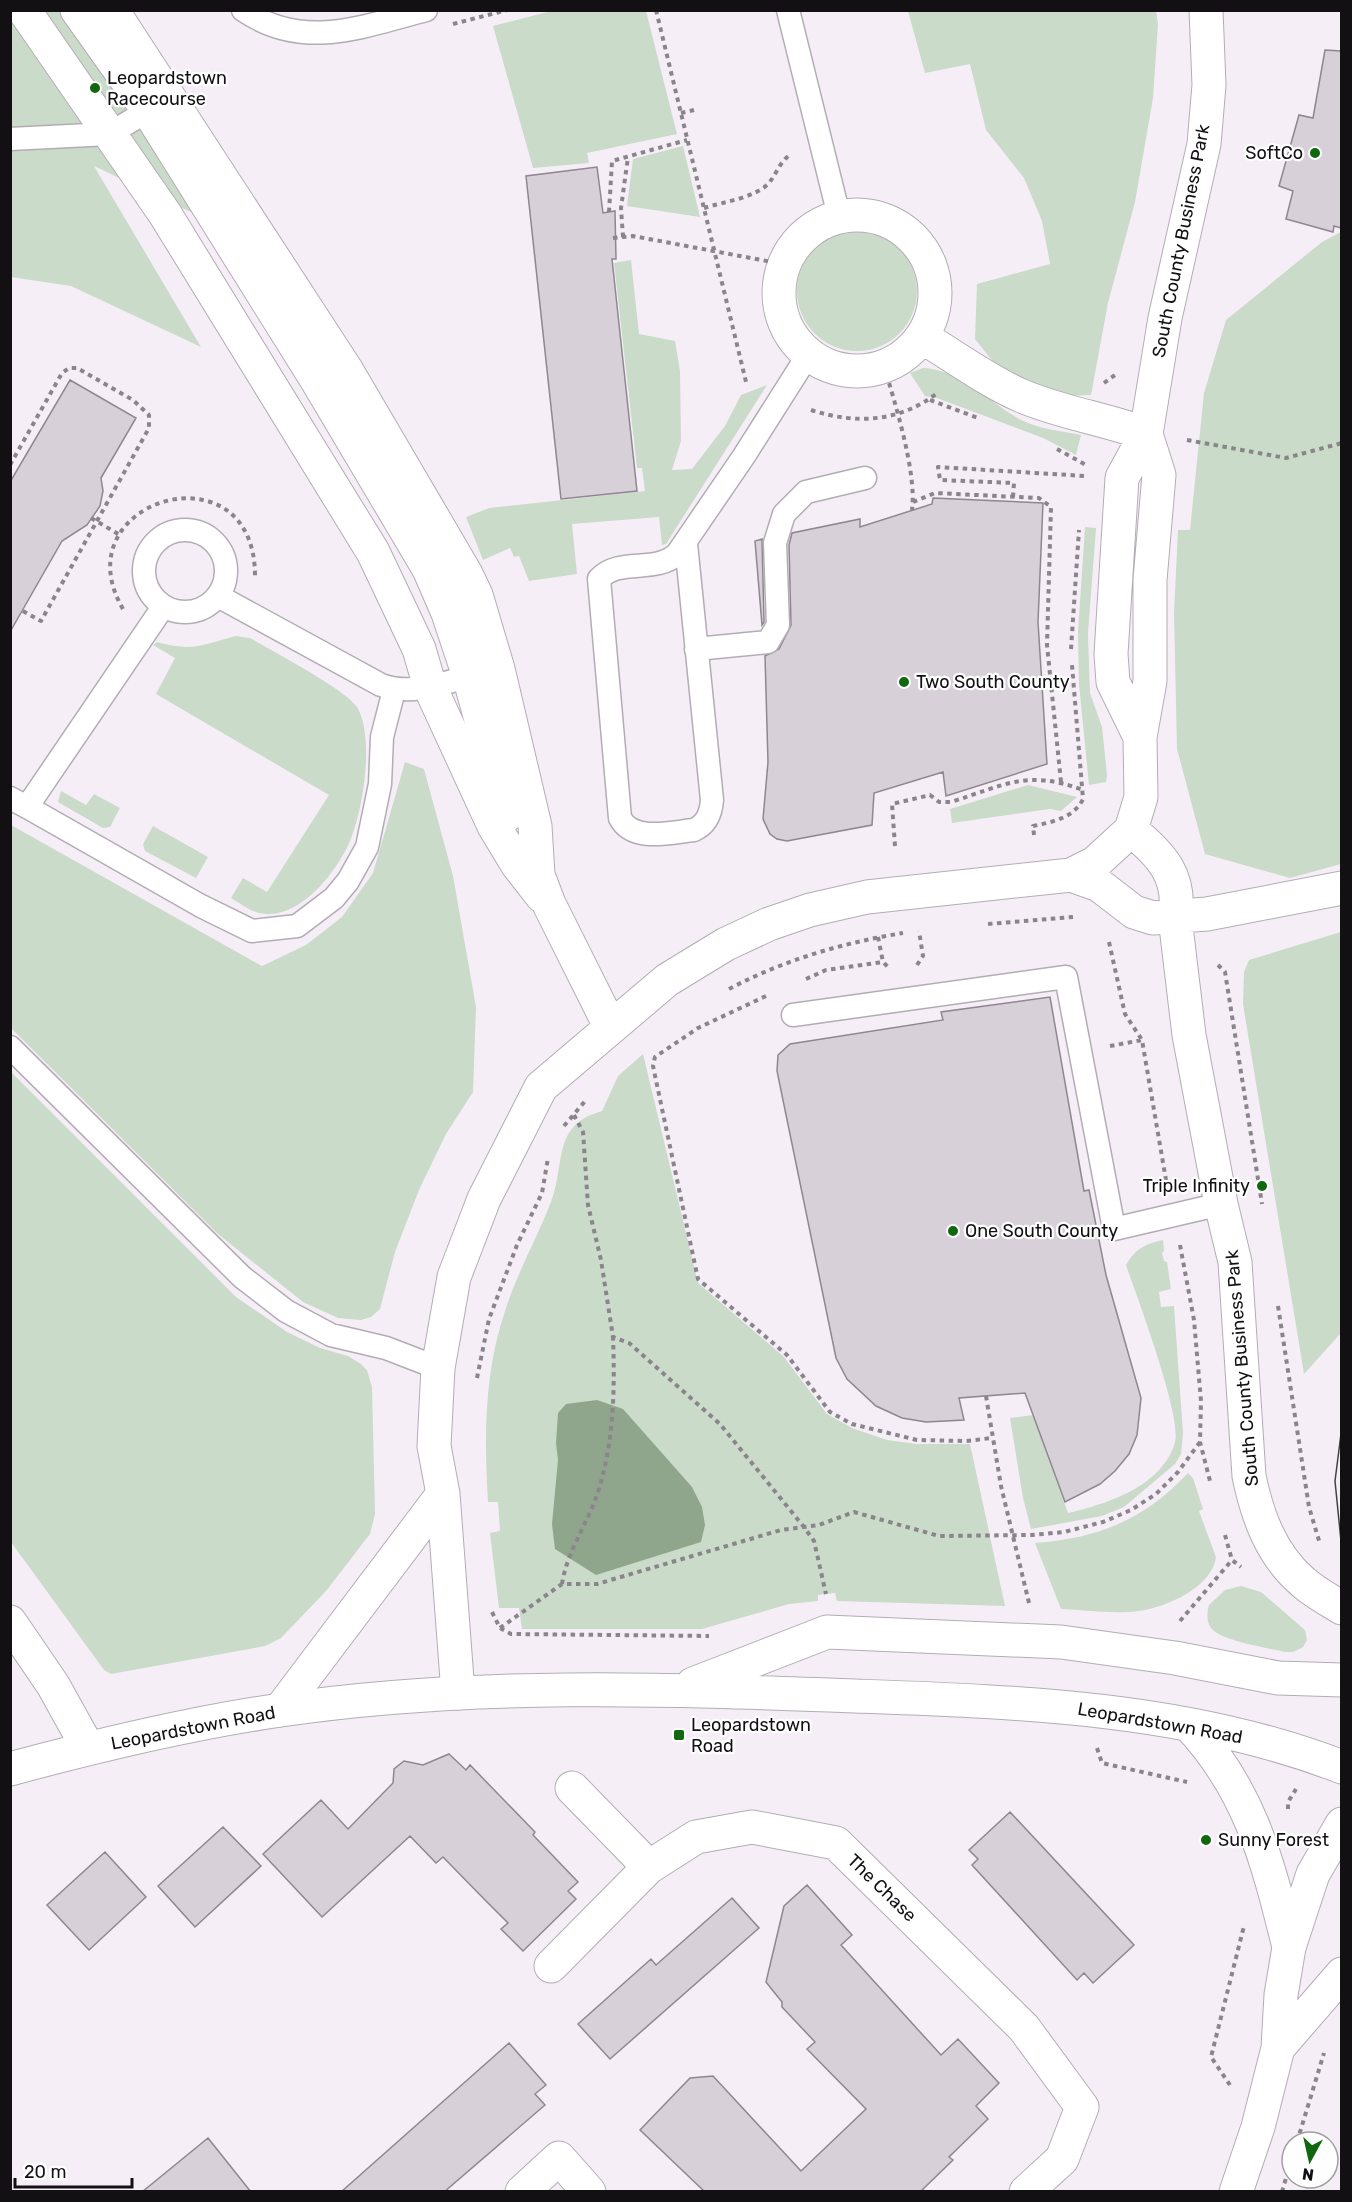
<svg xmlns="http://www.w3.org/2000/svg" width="1352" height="2202" font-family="Rubik,sans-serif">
<rect width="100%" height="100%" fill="#f6eef7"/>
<path fill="#cadbc9" d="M555 10 646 11 677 134 587 153 589 163 533 168 493 26Z
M11 11H130L292 260 94 166 201 347 71 286 11 277Z
M908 11H1156L1158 24 1153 98 1135 202 1108 303 1091 395 1061 396 1001 372 975 339 977 284 1050 264 1042 221 1024 178 986 130 970 64 925 73Z
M683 146 700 217 627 206 633 159Z
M797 291a60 60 0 1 1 120 0a60 60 0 1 1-120 0Z
M1341 232V864L1290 878 1205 854 1177 749 1174 613 1178 530H1190L1204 393 1226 320 1322 242Z
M631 260 639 334 675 341 680 371 681 441 672 470 692 469 725 426 741 395 767 385 666 544 662 545 659 517 572 524 577 574 529 581 519 556 514 557 510 548 483 560 466 517 489 508 645 491 642 468H637L614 263Z
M923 368C959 369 990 403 1021 420 1039 429 1061 431 1081 435L1076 455 1043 438 937 398 925 396 910 373Z
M1085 527 1096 528 1088 633 1090 693 1102 727 1107 775 1106 782 1089 785 1079 684 1078 632Z
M236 636 250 638C272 651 346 690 357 707 375 737 363 810 350 841 337 871 303 915 268 914 253 914 243 905 231 898L243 878 267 892 329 795 156 694 175 658 153 645 157 642C193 652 201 645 236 636Z
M405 762 424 769 453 876 476 1007 473 1092 446 1134 419 1190 395 1252 380 1309 371 1317 361 1320 338 1318 303 1302 218 1234 11 1028V825L262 966 306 945 342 917 373 873Z
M1028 785 1077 797 1061 811 1050 809 952 823 950 809Z
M61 791 86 805 94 794 120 808 110 827 103 828 58 802Z
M153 826 208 857 196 878 145 851 143 844Z
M1341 932V1333L1304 1374 1243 1004 1244 972 1249 960Z
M643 1054 698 1283 784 1357 827 1414 852 1428 887 1440 917 1444H970L1005 1606 837 1601 835 1593 818 1595V1601L789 1604 702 1629H522L519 1608H499L490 1533 500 1531 498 1502H488C484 1435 484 1372 506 1308 518 1271 537 1238 551 1202 566 1164 551 1125 602 1111L618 1076Z
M11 1072 236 1297 287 1332 320 1348 348 1356 361 1364 367 1370 372 1387 375 1514 370 1534 326 1591 281 1638 265 1646 111 1674 104 1670 11 1542Z
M1163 1240 1164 1251 1162 1253 1164 1261 1167 1262 1171 1289 1159 1292 1161 1307 1174 1306 1183 1433 1181 1454 1175 1464 1124 1507 1102 1516 1031 1529 1023 1498 1010 1418 1033 1415 1068 1513C1107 1504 1163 1486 1175 1442 1182 1416 1137 1297 1126 1265 1135 1249 1145 1244 1163 1240Z
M1188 1473 1193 1478 1203 1509 1199 1511 1216 1557C1212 1590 1157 1612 1127 1612 1105 1613 1083 1610 1061 1609L1035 1543C1099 1538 1144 1520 1188 1473Z
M1241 1586 1261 1592 1305 1630 1307 1640 1303 1647 1293 1652H1285C1268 1648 1221 1641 1211 1628 1206 1621 1207 1612 1209 1605L1225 1590Z"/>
<path fill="#8fa68c" d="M597 1400 623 1409 692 1487 702 1507 705 1525 701 1542 596 1575 555 1549 552 1524 558 1460 556 1443 558 1413 566 1404Z"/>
<path fill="#d8d0d9" stroke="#8e878f" stroke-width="1.5" d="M1325 50 1341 51V228L1334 226 1333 232 1286 219 1293 191 1279 186 1299 115 1313 118Z
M597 167 603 213 615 211 616 259H612L637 491 561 499 526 176Z
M70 380 136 418 101 478 103 491 100 506 87 525 62 541 10 632V482Z
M933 498 1043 503 1038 622 1047 764 946 796 943 772 874 793 872 825 787 841 777 839 770 834 763 819 768 762 765 656 779 649 791 625 789 545 792 533 860 519V527L932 504Z
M762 539 764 622 762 625 755 541Z
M1050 997 1084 1191 1089 1190 1106 1275 1141 1398 1137 1435 1129 1454 1115 1471 1100 1484 1065 1502 1025 1393 959 1398 964 1420 926 1422 902 1418 876 1406 847 1379 836 1358 777 1071 778 1055 790 1044 943 1020 941 1012Z
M449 1754 466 1770 470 1765 535 1832 533 1835 578 1882 568 1891 576 1899 523 1951 501 1929 508 1923 486 1901 443 1857 436 1863 410 1836 322 1917 263 1854 321 1800 348 1829 393 1783 394 1769 404 1761 423 1765Z
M1010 1812 1134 1945 1093 1983 1084 1973 1077 1980 972 1865 978 1859 969 1850Z
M223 1827 261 1866 195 1927 158 1886Z
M105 1852 146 1897 89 1950 47 1905Z
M807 1885 852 1935 841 1945 941 2055 958 2039 999 2083 976 2106 988 2119 949 2157 953 2160 920 2192H705L640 2130 690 2078 713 2076 801 2171 866 2109 807 2049 815 2042 782 2007V2002L766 1982 784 1906Z
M732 1898 759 1928 610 2059 578 2024 651 1959 656 1965Z
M509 2043 546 2085 535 2094 545 2105 444 2192H341Z
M208 2138 251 2192H142Z"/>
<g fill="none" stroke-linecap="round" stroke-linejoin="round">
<defs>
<path id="service" d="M243 10C303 51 361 27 426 10
M788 10 839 216
M10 139 109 134 159 104
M144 571a41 41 0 1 1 82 0a41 41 0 1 1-82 0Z
M686 544 712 800C711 813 707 824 694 830 672 832 633 843 620 818L599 579C619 557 655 574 677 554L744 456 808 355
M218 596 381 685C415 697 449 681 482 672
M696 649 768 642 778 625 775 543 784 514 806 492 865 478
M10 798 27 807 163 607
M27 807 201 906 252 931 297 926 334 898 348 881 367 847 380 784 382 737 394 690
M793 1015 1066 977 1114 1229 1221 1204
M10 1047 242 1277 286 1311 331 1335 386 1348 438 1368"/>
<path id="minor" d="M24 10 165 214 373 552 419 649 430 687 494 826 517 864 542 896
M77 10 148 110 318 382 429 569 448 613 469 676 507 815
M112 10 347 371 466 574 476 595 498 669 535 826 538 875 549 904 610 1026
M779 293a78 78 0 1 1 156 0a78 78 0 1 1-156 0Z
M922 337C954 356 989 382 1022 396 1062 413 1106 419 1146 434
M1140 737 1113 682 1111 654 1122 478 1146 434 1165 318 1204 144 1209 85 1206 10
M1131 830C1162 855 1182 877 1175 918L1189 1035 1221 1204 1235 1262 1249 1476C1257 1515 1271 1555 1303 1582 1314 1592 1329 1600 1342 1608
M1071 875 1099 885 1134 912 1153 918 1207 914 1342 888
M10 1622 53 1685 88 1748
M458 1693 443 1494 434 1446 438 1368 454 1277 484 1199 541 1087 667 980 726 944 769 924 810 910 867 897 1071 875 1095 863 1131 830 1141 797 1140 737 1150 681V580L1159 475 1146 434
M280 1710 443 1494
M572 1788 649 1867
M551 1966 649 1867 696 1837 752 1827 836 1843 1024 2028 1082 2107 1062 2159 1026 2192
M522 2192 559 2158 589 2192"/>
<path id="secondary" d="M693 1684 827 1632 1061 1642 1175 1658 1278 1678 1342 1680
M1189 1725C1251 1791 1268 1863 1289 1947
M10 1769C99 1745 190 1723 281 1710 472 1682 664 1689 855 1696 1019 1702 1187 1707 1342 1767"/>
<path id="trunk" d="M1278 2048 1342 1974
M1236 2192 1258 2127 1278 2048 1281 1995 1289 1947 1313 1874 1342 1824"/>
</defs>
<use href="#service" stroke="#b4acb5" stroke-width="25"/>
<use href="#minor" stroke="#b4acb5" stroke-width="35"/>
<use href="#secondary" stroke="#b4acb5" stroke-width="35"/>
<use href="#trunk" stroke="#b4acb5" stroke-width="35"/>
<path stroke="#8a848b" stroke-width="4" stroke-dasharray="4.5 4.5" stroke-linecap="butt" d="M656 10 747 386
M453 24 507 10
M681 113 694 110
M704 208C723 202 754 198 768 184 777 174 779 162 791 154
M609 212 612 161 687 140
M623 237 621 208 628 157
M613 238 633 236 783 264
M884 366C895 403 917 473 912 510
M1104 383 1115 375
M930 400 978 418
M811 410C857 425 900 422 939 392
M1187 440 1286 458 1342 443
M1057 449 1086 465
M10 465 62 373 69 368H77L133 400 149 415V428L41 621 21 610
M1013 497 1014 483 940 480 938 467 1085 476
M913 502 935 493 1039 498 1051 507 1047 645 1061 782
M91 518 120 535
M123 609C59 500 255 442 255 576L258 578
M1071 649 1079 530
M1034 835 1033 826C1052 822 1074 818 1083 799L1072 665
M895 846 892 804 930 795 939 802H951C1005 785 1027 769 1083 790
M988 924 1073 917
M878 937 883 962 890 969
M1109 942 1125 1014 1142 1040 1167 1186
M917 965 923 956 919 931
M1218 965 1225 972 1262 1204
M806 979 826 970 883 962
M729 989C784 960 842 943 903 933
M766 996 698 1028 655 1057 653 1066 698 1279 787 1355 830 1412 852 1424 917 1440 966 1441 992 1438
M1110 1046 1142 1040
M574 1115 583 1132 588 1205 601 1260 613 1337 629 1343 720 1424 804 1527 814 1541 826 1594
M564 1126 586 1100
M1180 1245 1194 1320 1201 1401 1200 1442 1210 1481
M1278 1306 1309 1507 1320 1544
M477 1378 489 1319 517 1245 542 1193 548 1158
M986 1396 1001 1486 1029 1603
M1225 1535 1232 1560 1241 1567
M562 1584C567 1552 586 1526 597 1495 614 1444 615 1390 613 1337
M492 1612 500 1628 511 1634 709 1636
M1180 1621 1232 1560
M500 1628 562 1584H597L781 1530 819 1525 854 1512 939 1536 1032 1535 1064 1532 1103 1522 1131 1510 1156 1494 1178 1472 1200 1442
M1097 1748 1102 1763 1187 1782
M1288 1809V1802L1296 1789
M1230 2085 1211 2057 1244 1926
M1297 2142 1324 2053
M1282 2192 1292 2157"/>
<use href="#service" stroke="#fff" stroke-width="22"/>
<use href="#minor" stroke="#fff" stroke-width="33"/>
<use href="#secondary" stroke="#fff" stroke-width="33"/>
<use href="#trunk" stroke="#fff" stroke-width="33"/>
<path stroke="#433f44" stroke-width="1.5" d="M1342 1426 1335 1481 1342 1551"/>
</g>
<g fill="#10680e" stroke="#fefefe" stroke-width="2">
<circle cx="95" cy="88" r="6"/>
<circle cx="1315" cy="153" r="6"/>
<circle cx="904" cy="682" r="6"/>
<circle cx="1262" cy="1186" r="6"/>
<circle cx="953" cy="1231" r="6"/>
<rect x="673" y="1729" width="12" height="12" rx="3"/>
<circle cx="1206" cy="1840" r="6"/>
</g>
<g text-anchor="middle" stroke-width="4.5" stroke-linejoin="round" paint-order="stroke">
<g font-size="18" fill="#131014" stroke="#fefefe" text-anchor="start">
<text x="107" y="84">Leopardstown<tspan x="107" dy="21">Racecourse</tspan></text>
<text x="1303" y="159" text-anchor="end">SoftCo</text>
<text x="916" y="688">Two South County</text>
<text x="1250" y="1192" text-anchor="end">Triple Infinity</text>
<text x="965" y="1237">One South County</text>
<text x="691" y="1731">Leopardstown<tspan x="691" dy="21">Road</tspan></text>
<text x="1218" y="1846">Sunny Forest</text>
</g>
<g font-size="18" fill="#131014" stroke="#fefefe">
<text transform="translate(1181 241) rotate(-79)" y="6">South County Business Park</text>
<text transform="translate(1242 1368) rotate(-95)" y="6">South County Business Park</text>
<text transform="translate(1160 1723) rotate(10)" y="6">Leopardstown Road</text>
<text transform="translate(193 1728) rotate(-11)" y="6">Leopardstown Road</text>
<text transform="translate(882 1888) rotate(44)" y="6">The Chase</text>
</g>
</g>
<rect width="1352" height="2202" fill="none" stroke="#131014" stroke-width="24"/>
<g transform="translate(1310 2160) rotate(188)"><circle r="28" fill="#fefefe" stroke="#a09fa0" stroke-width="1.5"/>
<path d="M0-4.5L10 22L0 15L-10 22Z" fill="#10680e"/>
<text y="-9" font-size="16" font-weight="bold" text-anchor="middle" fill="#131014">N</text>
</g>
<path d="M15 2178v9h117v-9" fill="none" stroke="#131014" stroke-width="3"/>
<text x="24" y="2178" font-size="18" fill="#131014" stroke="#fefefe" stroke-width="4.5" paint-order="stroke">20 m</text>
</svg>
